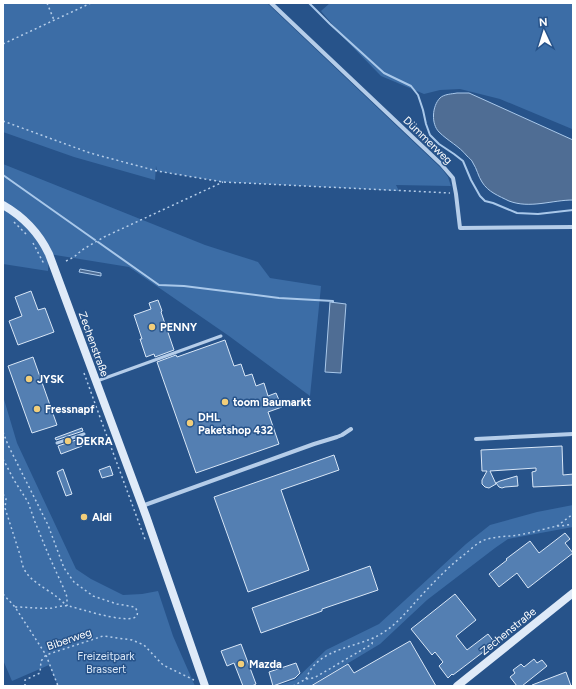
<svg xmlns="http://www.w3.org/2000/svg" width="576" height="689" font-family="Figtree,sans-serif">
<rect width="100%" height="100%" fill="#27538a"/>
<path fill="#3c6da6" d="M3 3H267L442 169 448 177 451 186 396 185 399 191 223 182 157 171 156 166 155 180 74 157 3 132Z
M330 3H573V127L572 129 500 99 460 89 440 90 424 94 381 76 343 37 321 11Z
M3 164 205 245 258 262 270 278 321 286 310 396 229 336 129 267 49 254 48 271 3 264Z
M3 396 17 443 76 569 91 579 123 595 142 594 158 591 173 636 195 686H58L49 665 12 681 3 660Z
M573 505V527L508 539 495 548 427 600 380 644 310 686H276L295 680 326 650 379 624 466 544 490 525 537 512Z"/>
<path fill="#4f6d94" stroke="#a9c8ea" d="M457 93H469L573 140V200C552 200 530 209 509 201 499 196 488 192 482 182 478 176 477 169 473 163 472 160 469 158 467 156 459 146 448 141 439 132 431 124 432 106 440 98 444 94 452 94 457 93Z
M80 269 101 273V276L79 272Z
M330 302 346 304 341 373 325 372Z"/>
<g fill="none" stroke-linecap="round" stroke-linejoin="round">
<path stroke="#a9c8ea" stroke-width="2" d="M309 3 330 24 384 73 411 86 418 95 423 110 426 124 430 135 439 144 454 154 463 161 471 180 480 196 485 201 493 203 517 213 538 214 573 210
M3 175 95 240
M98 242 159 285 184 286 279 298 333 301V302"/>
</g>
<path fill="#547fb2" stroke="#d9e7f7" d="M31 291 38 310 45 308 54 332 18 345 9 321 22 316 15 297Z
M158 300 162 311 161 312 174 350 155 357 154 354 146 357 140 339H142L134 315 151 309 149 303Z
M225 340 234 366 241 364 245 376 252 374 256 386 264 383 268 396 276 393 282 407 268 412 279 444 196 473 157 362 176 355 177 357Z
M33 357 57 425 32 433 8 366Z
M82 428 83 431 56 440 55 438Z
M79 439 82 446 61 454 58 446Z
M562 446 563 475 573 474V485L533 487 532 472 536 471V468L490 471 496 484 489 488 485 487 482 484V480L487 471H482L481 450Z
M334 455 339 470 281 490 309 570 248 592 214 497Z
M110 466 113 475 102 478 99 470Z
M63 469 72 494 66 496 57 472Z
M517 476 518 486 505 487 502 488 499 487 496 483 500 481Z
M565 533 570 539 565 543 573 553 528 588 517 573 499 587 489 574 507 560 506 559 530 541 539 553Z
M370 566 378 590 322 609V611L261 633 252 608Z
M455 594 476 620 456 636 467 650 488 634 495 643 453 675 452 674 448 678 439 666 443 662 435 652 432 655 411 629Z
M410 641 436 686H311L348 664 354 673Z
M241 644 256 684 252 686H243L234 663 227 666 221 651Z
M534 659 537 663 542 660 547 666 522 686H517L510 677 515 673 513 670 521 664 524 667Z
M296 663 300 673 295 678 273 686 269 672Z
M566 672 571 686H532V685Z"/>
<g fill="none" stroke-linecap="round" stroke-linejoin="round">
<path stroke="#b5cde9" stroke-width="1.5" stroke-dasharray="2 3" stroke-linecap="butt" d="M47 3 54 20
M3 44 91 3
M3 121 90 153 157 171 223 182 450 193
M14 222 26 234
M33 243 44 264
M66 261 74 257 82 250 104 237 223 182
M84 373 101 420 146 542
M3 432 8 445 48 525 64 568 74 582 93 596 117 604 135 607C152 634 73 606 68 606 63 605 57 607 52 608 40 609 28 607 15 607
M3 459 14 480 28 502 35 522 49 556 64 589 67 597V606
M3 494 6 499 5 508 21 558C23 575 34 581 47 590 55 595 61 600 67 606
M557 526 573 514
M3 594 15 607 46 655 58 686
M306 679C318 646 359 649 384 632 398 623 408 610 419 598 434 582 448 567 465 554 470 550 476 544 482 541 493 536 506 537 518 535 531 533 544 529 557 526H561L573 524
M25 686V680L40 673 41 661 46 655 103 636 132 640 144 645 163 665 194 680
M293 686 306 679 314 678 372 644 373 638"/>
<path stroke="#b5cde9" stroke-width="3" d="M97 381 221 336
M57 443 84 434"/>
<path stroke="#b5cde9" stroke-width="4" d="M271 3 441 164 453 178 456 194 460 228 573 227
M476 439 573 434
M142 506 314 444 337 437 342 435 351 429"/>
<path stroke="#dfeaf8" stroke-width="8" d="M3 205C24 217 39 233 49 254L146 516 205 686
M457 686 573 593"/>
</g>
<g fill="#f2ce7a" stroke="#27538a" stroke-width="1.5">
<circle cx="152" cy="327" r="4"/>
<circle cx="29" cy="379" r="4"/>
<circle cx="225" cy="402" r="4"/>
<circle cx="37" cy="409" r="4"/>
<circle cx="190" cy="423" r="4"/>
<circle cx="68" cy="441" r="4"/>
<circle cx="84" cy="517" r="4"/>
<circle cx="241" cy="664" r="4"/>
</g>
<g text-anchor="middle" stroke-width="3" stroke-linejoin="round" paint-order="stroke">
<g font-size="11" fill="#fff" stroke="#27538a">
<text transform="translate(428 140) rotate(44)" y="4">Dümmerweg</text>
<text transform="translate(94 344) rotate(70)" y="4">Zechenstraße</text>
<text transform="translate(508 631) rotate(-39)" y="4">Zechenstraße</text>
<text transform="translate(69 639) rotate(-19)" y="4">Biberweg</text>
</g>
<g font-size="11" font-weight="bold" fill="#fff" stroke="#27538a" text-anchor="start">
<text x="160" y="331">PENNY</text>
<text x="37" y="383">JYSK</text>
<text x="233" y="406">toom Baumarkt</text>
<text x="45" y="413">Fressnapf</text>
<text x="198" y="421">DHL<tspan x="198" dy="13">Paketshop 432</tspan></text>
<text x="76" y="445">DEKRA</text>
<text x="92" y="521">Aldi</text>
<text x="249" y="668">Mazda</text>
</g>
<g font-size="11" fill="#d9e7f7" stroke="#27538a">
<text x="106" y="660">Freizeitpark<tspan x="106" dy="13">Brassert</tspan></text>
</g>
</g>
<rect width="576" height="689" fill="none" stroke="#ffffff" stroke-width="8"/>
<g transform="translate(544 32) rotate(356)" stroke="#27538a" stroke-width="3" paint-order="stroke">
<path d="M0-3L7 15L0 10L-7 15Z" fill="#ffffff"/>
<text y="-6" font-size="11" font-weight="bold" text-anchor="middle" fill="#ffffff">N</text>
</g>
</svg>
